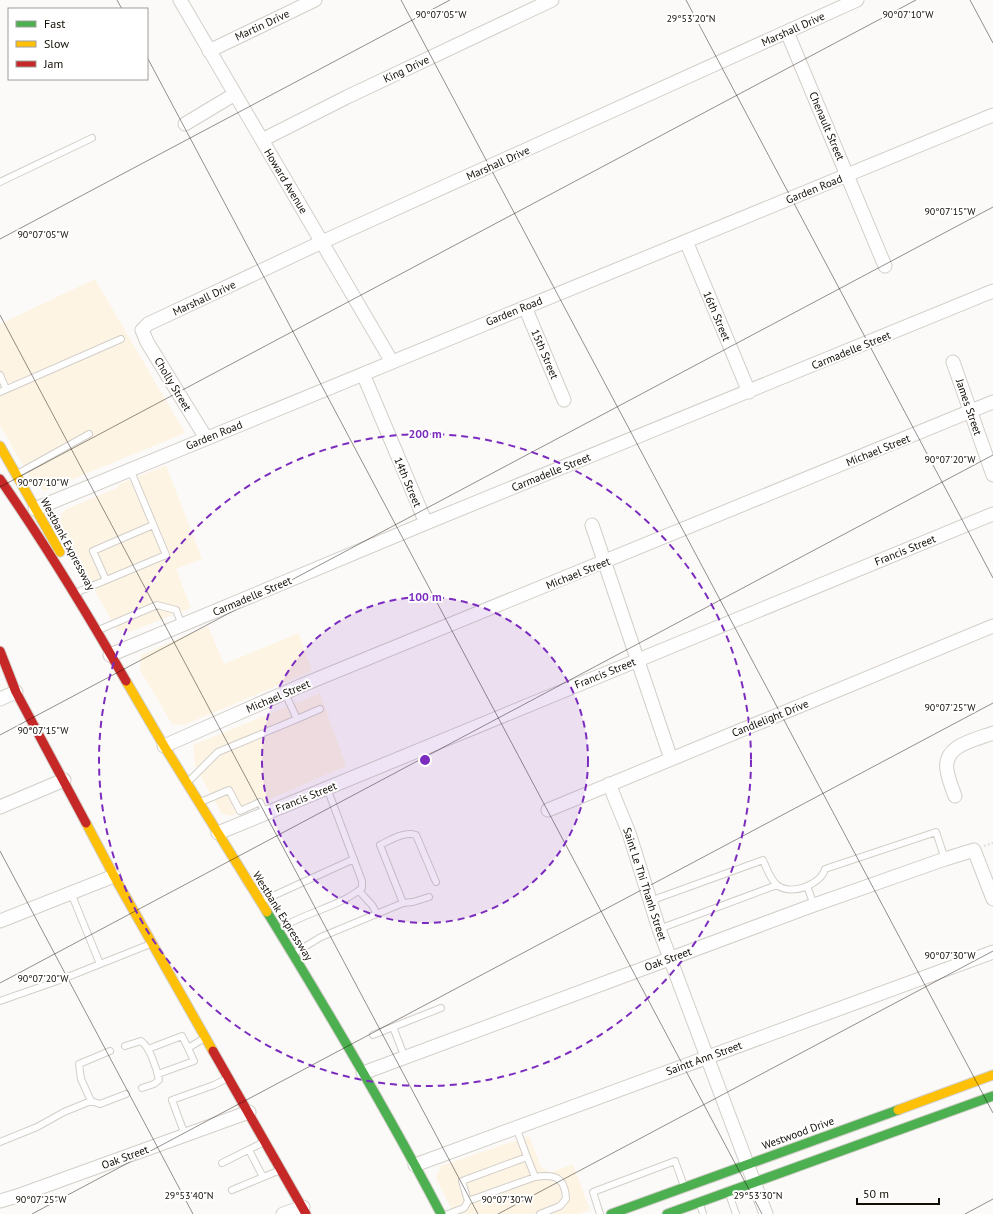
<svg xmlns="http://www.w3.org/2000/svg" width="993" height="1214" font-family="'PT Sans',sans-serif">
<rect width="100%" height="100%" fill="#fcfaf8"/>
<path fill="#fdf4e4" d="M95 279 185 433 44 491 38 482H33L0 426V324Z
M166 465 202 559 176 569 191 608 129 632 117 630 59 528V519L62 513 66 509 117 488 120 484Z
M208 626 224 664 299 633 312 671 184 725 172 724 140 670 141 655Z
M320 693 346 766 231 816 222 814 195 766 193 745Z
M529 1136 541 1167 550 1173 573 1164 590 1210 578 1214H454L436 1178 441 1166Z"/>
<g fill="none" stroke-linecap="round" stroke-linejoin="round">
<defs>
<path id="lane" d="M0 182 92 138
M0 375 6 389
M0 392 121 339
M17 474 89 434
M106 580 93 551 153 525
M80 591 166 555 130 469
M101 629 157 605 176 610 182 625
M297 719 320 709
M190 780 218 752 297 719 285 693
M203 801 229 790 240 811 260 802 265 813
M807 886 814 905
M359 891 372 905 377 914
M71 893 100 964
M264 900 354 859
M650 901 763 860C767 869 770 879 777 885 791 896 821 885 825 869L936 832 945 859
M403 903 413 902 429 897
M281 928C306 912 339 907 362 888V881L327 788
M659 929 777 885
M296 952 321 937 403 903 380 845C391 840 404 831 416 835L436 882
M0 1001 60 980 148 945
M393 1027 441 1008
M373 1035 393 1027 405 1058
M125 1046 141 1041C150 1047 157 1070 159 1080L154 1084 142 1088
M148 1049 182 1036 188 1048
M110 1051 79 1064 81 1079 91 1101 100 1104 126 1094
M158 1074 194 1061 188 1048 203 1039
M516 1127 527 1157
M185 1135 172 1100 214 1085 226 1079
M0 1142 37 1127 64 1112 91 1101
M249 1150 263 1177
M222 1163 262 1143
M232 1190 278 1171
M729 1194 736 1214
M468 1201 535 1177
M700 1204 703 1214
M448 1214 464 1208 468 1201 462 1181 527 1157 535 1177C555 1174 565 1177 566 1199L560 1206 540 1214
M600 1214 593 1192 675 1161 684 1186"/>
<path id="street" d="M180 0 392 362
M787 32 885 266
M209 51 315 0
M185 124 235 94
M262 140 347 97 552 0
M686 241 749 392
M525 307 564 400
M953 362 993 475
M363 374 426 523
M206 438 147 342 142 330 148 324 322 242 857 0
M35 509 993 115
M592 525 671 759
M110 655 426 523 993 291
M0 699 16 692
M164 746 300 686 993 402
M609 784 629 833 659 929 766 1214
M955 796C952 788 948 778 947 770 943 745 975 740 993 733
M0 807 64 780
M548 810 993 626
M218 833 993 514
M0 921 114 876
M363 1073 814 905 945 859 974 850 993 899
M415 1165 993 952
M0 1201 17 1196 249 1112
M283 1214 303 1207"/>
<path id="fast" d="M267 912C328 1011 387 1111 441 1214
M611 1214 898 1110
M667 1214 993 1096"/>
<path id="slow" d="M0 446 60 552
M126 681 164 746 267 912
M86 823 114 876 213 1051
M898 1110 993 1075"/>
<path id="jam" d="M0 479C45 544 87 613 126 681
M0 651 16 692 86 823
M213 1051 306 1214"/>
</defs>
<use href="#lane" stroke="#d2cfc9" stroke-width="8"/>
<use href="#street" stroke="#d2cfc9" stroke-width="15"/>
<use href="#fast" stroke="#d2cfc9" stroke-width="11"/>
<use href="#slow" stroke="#d2cfc9" stroke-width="11"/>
<use href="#jam" stroke="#d2cfc9" stroke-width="11"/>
<path stroke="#dfdedd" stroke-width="2" stroke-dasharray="2 2" stroke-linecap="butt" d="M984 846 993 843"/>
<use href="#lane" stroke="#fffefe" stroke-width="6"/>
<use href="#street" stroke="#fffefe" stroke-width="13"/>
<use href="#fast" stroke="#4caf50" stroke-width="9"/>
<use href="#slow" stroke="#ffc107" stroke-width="9"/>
<use href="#jam" stroke="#c62828" stroke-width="9"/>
</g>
<path fill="none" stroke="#110c04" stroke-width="1" stroke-opacity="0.45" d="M117 0 122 9M401 0 993 1113M686 0 993 578M970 0 993 43M147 57 762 1214M0 239 450 0M0 315 478 1214M0 487 916 0M0 735 993 207M0 851 193 1214M0 983 993 455M32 1214 993 703M498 1214 993 951M965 1214 993 1199"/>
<circle cx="425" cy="760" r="163" fill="#7b2cbf" fill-opacity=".12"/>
<g fill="none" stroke="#7b2cbf" stroke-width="2" stroke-dasharray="7 5">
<circle cx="425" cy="760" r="163"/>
<circle cx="425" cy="760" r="326"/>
</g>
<g text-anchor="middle" stroke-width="4" stroke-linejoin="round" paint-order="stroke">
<g font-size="11" fill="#110c04" stroke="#fff">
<text transform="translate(262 25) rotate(-25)" y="4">Martin Drive</text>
<text transform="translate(793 29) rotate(-24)" y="4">Marshall Drive</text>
<text transform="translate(406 69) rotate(-25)" y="4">King Drive</text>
<text transform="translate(827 126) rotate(67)" y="4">Chenault Street</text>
<text transform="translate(498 163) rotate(-24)" y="4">Marshall Drive</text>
<text transform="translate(286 181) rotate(59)" y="4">Howard Avenue</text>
<text transform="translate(814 189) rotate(-22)" y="4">Garden Road</text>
<text transform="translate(204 298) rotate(-25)" y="4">Marshall Drive</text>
<text transform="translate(514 311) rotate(-22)" y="4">Garden Road</text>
<text transform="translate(717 316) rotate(67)" y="4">16th Street</text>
<text transform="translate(851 350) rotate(-22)" y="4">Carmadelle Street</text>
<text transform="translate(545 354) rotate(67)" y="4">15th Street</text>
<text transform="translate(173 384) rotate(59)" y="4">Cholly Street</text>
<text transform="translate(969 407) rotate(71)" y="4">James Street</text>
<text transform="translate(214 435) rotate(-22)" y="4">Garden Road</text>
<text transform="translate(878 450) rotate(-22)" y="4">Michael Street</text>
<text transform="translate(551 472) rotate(-22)" y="4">Carmadelle Street</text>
<text transform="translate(408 482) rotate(67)" y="4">14th Street</text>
<text transform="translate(68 544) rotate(62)" y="4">Westbank Expressway</text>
<text transform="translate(905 550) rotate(-22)" y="4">Francis Street</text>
<text transform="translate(578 573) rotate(-22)" y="4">Michael Street</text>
<text transform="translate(252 596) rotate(-23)" y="4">Carmadelle Street</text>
<text transform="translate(605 673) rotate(-22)" y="4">Francis Street</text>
<text transform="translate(278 696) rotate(-23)" y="4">Michael Street</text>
<text transform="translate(770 718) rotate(-22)" y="4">Candlelight Drive</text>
<text transform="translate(306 797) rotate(-22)" y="4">Francis Street</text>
<text transform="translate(645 884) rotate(72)" y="4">Saint Le Thi Thanh Street</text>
<text transform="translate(283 916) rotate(58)" y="4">Westbank Expressway</text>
<text transform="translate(668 959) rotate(-20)" y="4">Oak Street</text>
<text transform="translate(704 1058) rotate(-20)" y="4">Saintt Ann Street</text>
<text transform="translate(798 1133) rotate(-20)" y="4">Westwood Drive</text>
<text transform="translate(125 1157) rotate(-20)" y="4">Oak Street</text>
</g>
</g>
<g font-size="10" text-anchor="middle" fill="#110c04" stroke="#fff" stroke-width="4" stroke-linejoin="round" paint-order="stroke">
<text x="441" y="18">90°07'05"W</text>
<text x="908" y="18">90°07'10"W</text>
<text x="691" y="22">29°53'20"N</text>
<text x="950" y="215">90°07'15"W</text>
<text x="43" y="238">90°07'05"W</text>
<text x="950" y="463">90°07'20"W</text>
<text x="43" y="486">90°07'10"W</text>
<text x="950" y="711">90°07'25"W</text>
<text x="43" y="734">90°07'15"W</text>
<text x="950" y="959">90°07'30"W</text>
<text x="43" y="982">90°07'20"W</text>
<text x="189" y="1199">29°53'40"N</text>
<text x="758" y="1199">29°53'30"N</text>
<text x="41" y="1203">90°07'25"W</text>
<text x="507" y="1203">90°07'30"W</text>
</g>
<circle cx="425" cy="760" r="6" fill="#7b2cbf" stroke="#fff" stroke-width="2"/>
<g font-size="12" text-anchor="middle" font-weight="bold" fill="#7b2cbf" stroke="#fff" stroke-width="4" stroke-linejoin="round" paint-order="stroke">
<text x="425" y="438">200 m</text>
<text x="425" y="601">100 m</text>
</g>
<rect x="8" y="8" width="140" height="72" fill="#ffffff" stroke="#a09e9b"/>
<rect x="16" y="21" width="20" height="6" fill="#4caf50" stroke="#a09e9b"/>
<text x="44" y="28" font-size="12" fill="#110c04">Fast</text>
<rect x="16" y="41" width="20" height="6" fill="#ffc107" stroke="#a09e9b"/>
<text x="44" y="48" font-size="12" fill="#110c04">Slow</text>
<rect x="16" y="61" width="20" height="6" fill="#c62828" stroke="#a09e9b"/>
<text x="44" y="68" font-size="12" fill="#110c04">Jam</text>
<path d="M857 1198v6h82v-6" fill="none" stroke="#110c04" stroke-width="2"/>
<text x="863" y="1198" font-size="12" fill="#110c04" stroke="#ffffff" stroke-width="3" paint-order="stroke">50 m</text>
</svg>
